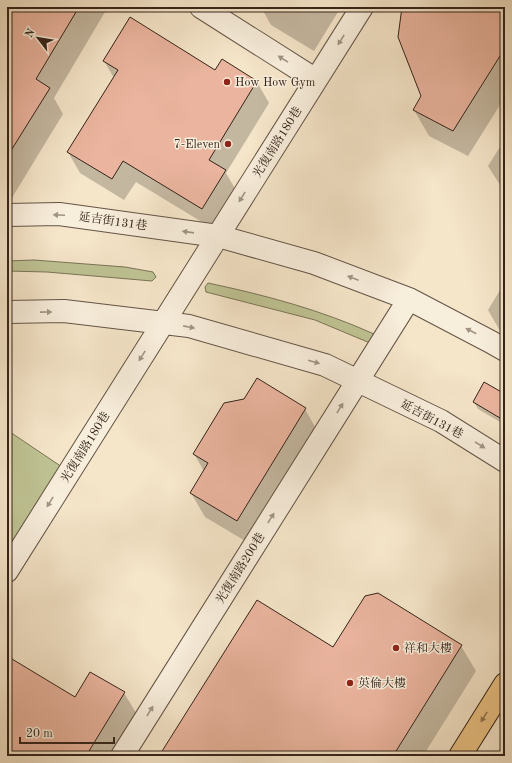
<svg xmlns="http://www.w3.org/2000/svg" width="512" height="763" font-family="'Old Standard TT','Noto Serif TC',serif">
<rect width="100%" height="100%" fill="#f5e5c9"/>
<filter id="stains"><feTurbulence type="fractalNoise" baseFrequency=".005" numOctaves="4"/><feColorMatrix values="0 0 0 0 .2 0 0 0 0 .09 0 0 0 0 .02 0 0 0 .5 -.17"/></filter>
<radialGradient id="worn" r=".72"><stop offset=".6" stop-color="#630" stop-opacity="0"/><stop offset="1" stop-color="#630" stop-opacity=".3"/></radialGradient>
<path fill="#bfc394" stroke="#7a7457" d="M34 260 125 267 153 272 156 277 152 281 47 272 7 271V261Z
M208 283C265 295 321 310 374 334V340L370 343 315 320 206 292 205 287Z
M7 430 65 469 7 561Z"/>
<path fill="#0003" d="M7 7H108L54 98 63 114 7 206Z
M261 7H341L314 51 271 25Z
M403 7H505V97L468 156 429 136 414 110 422 96Z
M222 60 257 82 269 103 226 173 237 192 215 230 136 182 124 200 80 173 68 152 114 78 104 61 216 71Z
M505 139V193L488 166Z
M505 282V337L503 336 488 310Z
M505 395V425L478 409 474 402Z
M305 409 319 434 252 545 205 517 191 493 204 471 194 454Z
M461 646 476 671 423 756H160L333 649Z
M7 657 76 698 124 693 138 716 114 756H7Z"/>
<path fill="#eab49e" stroke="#34241a" d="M7 7H79L36 79 50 88 7 157Z
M402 7H505V48L453 131 413 110 421 96 398 37Z
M130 17 215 70 222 59 257 81 209 160 226 170 202 209 123 161 112 179 67 152 118 70 103 61Z
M257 378 306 408 237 521 190 493 208 463 193 454 224 403 244 399Z
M484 382 505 394V421L473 402Z
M378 593 462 645 393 756H159L257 600 333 647 365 596Z
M7 656 75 697 90 672 125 692 86 756H7Z"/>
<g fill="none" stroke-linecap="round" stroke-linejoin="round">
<defs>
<path id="minor" d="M201 7 316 80
M7 215 59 214 218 236 314 263 409 299 491 342 505 350
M7 312 64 311 189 326 325 365 441 421 505 461
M7 571 362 7
M122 756 409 299"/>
<path id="primary" d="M460 756 505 684"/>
</defs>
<use href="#minor" stroke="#645446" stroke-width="24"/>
<use href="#primary" stroke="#34241a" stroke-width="24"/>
<use href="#minor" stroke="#f8eedc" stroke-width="22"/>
<use href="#primary" stroke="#eac284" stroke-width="22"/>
</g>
<defs><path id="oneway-solid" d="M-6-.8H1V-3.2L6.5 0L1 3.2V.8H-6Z"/></defs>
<g fill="#a09385">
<use href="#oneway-solid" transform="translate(341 40) rotate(122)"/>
<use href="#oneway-solid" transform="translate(283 59) rotate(-148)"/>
<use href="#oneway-solid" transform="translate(242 197) rotate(122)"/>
<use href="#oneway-solid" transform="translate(59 215) rotate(-177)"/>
<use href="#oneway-solid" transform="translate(188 232) rotate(-172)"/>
<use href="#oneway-solid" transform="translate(353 278) rotate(-159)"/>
<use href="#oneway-solid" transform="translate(46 312) rotate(-1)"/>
<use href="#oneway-solid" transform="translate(189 327) rotate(11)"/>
<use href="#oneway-solid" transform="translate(471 331) rotate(-152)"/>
<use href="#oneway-solid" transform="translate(142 356) rotate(122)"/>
<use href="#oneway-solid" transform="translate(314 362) rotate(16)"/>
<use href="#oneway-solid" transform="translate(340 408) rotate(-59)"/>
<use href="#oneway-solid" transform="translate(480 445) rotate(32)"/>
<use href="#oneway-solid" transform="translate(50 502) rotate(122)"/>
<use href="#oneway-solid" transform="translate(271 518) rotate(-58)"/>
<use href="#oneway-solid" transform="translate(150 711) rotate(-58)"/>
</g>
<use fill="#8f734f" href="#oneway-solid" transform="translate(484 717) rotate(122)"/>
<g fill="#8f2418" stroke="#f8eedc" stroke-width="1.5">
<circle cx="227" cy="82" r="4"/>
<circle cx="228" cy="144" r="4"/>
<circle cx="396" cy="648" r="4"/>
<circle cx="350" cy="683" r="4"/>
</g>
<g text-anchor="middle" stroke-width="3" stroke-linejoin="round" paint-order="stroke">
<g font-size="12" fill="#34241a" stroke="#f8eedc" text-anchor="start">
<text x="235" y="86">How How Gym</text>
<text x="220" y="148" text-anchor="end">7-Eleven</text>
<text x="404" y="652">祥和大樓</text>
<text x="358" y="687">英倫大樓</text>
</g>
<g font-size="12" fill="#34241a" stroke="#f8eedc">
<text transform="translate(277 142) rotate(-58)" y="4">光復南路180巷</text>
<text transform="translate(113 221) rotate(8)" y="4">延吉街131巷</text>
<text transform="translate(432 419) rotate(28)" y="4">延吉街131巷</text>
<text transform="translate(85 447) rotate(-58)" y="4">光復南路180巷</text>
<text transform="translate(240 568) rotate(-58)" y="4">光復南路200巷</text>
</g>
</g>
<rect width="512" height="763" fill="none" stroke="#f5e5c9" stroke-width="24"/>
<rect x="8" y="8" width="496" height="747" fill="none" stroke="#34241a" stroke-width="2"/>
<rect x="12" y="12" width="488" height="739" fill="none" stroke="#34241a"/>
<g transform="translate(38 38) rotate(301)" stroke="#f8eedc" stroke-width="3" paint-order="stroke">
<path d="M0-3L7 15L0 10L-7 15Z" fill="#34241a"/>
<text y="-6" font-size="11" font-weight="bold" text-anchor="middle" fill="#34241a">N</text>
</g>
<path d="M20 737v6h94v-6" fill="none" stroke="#34241a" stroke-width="2"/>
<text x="26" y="737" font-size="12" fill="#34241a" stroke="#f8eedc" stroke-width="3" paint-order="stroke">20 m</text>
<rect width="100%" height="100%" filter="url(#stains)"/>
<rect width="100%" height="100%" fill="url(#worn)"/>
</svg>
